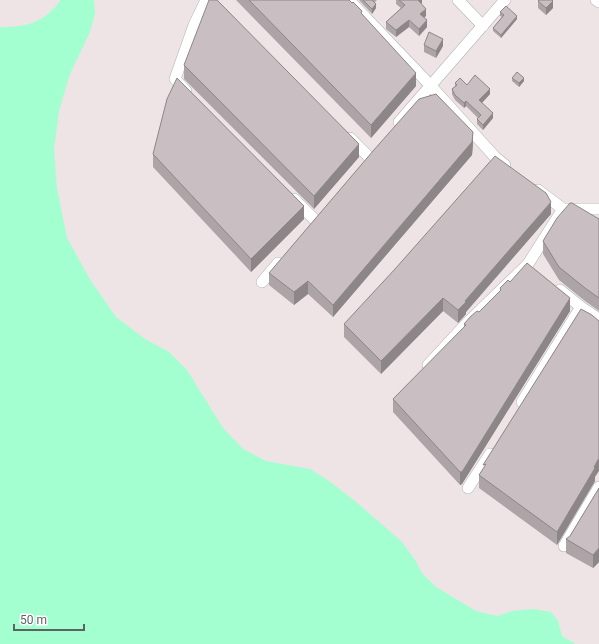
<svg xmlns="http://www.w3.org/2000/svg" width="599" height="644" font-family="Roboto,sans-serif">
<rect width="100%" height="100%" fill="#eee3e5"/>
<path fill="#a3ffd0" d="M60 0H94L95 13 90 32 70 74 59 111 54 149 57 188 67 238 91 281 116 317 145 339 169 352 187 370 223 428 243 449 266 461 310 469 329 481 355 501 402 542 415 560 422 573 436 587 476 611 497 616 512 611 533 609 551 612 558 621 562 636 576 644H0V27C21 27 37 25 52 10 56 7 58 4 60 0Z"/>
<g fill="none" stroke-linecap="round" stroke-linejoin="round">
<defs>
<path id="street" d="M349 0 430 85 495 157 505 165
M458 0 483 26
M596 0 599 2
M186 91 175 79 194 25 206 0
M399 122 505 0
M350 138 369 157
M538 190 563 209H599
M294 199 315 220
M262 282 278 263
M560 290 581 307 599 319
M428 365 465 325 528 264 563 209
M522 402 581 307
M468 488 490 454
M564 546 599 487"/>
</defs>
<use href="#street" stroke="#acb4b2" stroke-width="12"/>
<use href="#street" stroke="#fff" stroke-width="11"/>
</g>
<path fill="#ada4a8" d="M236 0H349L362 14 416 86 371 138Z
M359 0H377L375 2 376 8 372 14Z
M396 0H422L421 4 426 16 424 17 427 27 419 36 409 27 396 37 386 29V22L401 8 396 4Z
M538 1 553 8 546 15 538 8Z
M500 12 517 19 501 38 493 31V28L502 17 500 16Z
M424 45 443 46 436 58 424 52Z
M184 65 359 157 314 209 184 79Z
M512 78 524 81 519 87 512 81Z
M455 83 467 85 490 94 482 103 493 118 483 130 477 124V119L478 118 466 106 464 108 455 100 452 94V89L455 87Z
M473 144 472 155 333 317 308 294 294 305 269 285V273Z
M153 154 304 219 251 272 153 167Z
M551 214 466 312V314L458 323 443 311 381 374 344 337V324Z
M599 219V311L585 301 559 280 543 254V241Z
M510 282 570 311 462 484 460 485 393 412V399L464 328V324L479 312 500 291V288Z
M479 475 595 477V481L557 545 479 488Z
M599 488V562L593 568 566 553V539L570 536Z"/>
<path fill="#8d8688" d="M418 0H422V3L418 7Z
M553 1V8L546 15V8Z
M376 4V8L372 14V9Z
M426 9V16L420 21V14Z
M517 16V19L501 38V35Z
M409 20V27L396 37V30Z
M427 20V27L419 36V29Z
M443 39V46L436 58V51Z
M416 73V86L371 138V125Z
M524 78V81L519 87V83Z
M490 89V94L479 106V100Z
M466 101V106L464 108V103Z
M493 113V118L483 130V125Z
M473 132V144L472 155 333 317V305Z
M359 144V157L314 209V196Z
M551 202V214L466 312V314L458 323V310L465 301Z
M304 206V219L251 272V259Z
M308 281V294L294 305V292Z
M443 298V311L381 374V361Z
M570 298V311L462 484 460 485V472Z
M599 458V471L595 477V481L557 545V532Z
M599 548V562L593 568V555Z"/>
<path fill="#c9bfc3" stroke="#8d8688" d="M209 0H217L359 144 314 196 184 65Z
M249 0H349L352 3 353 2 362 11 361 13 416 73 371 125Z
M363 0H372L376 4 372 9Z
M399 0H418L426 9 420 14 427 20 419 29 409 20 396 30 386 22 405 5Z
M539 0H552L553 1 546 8 538 1Z
M506 6 517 16 501 35 493 28 504 15 500 12Z
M429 32 443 39 436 51 424 45Z
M517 72 524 78 519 83 512 78Z
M475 75 490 89 479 100 493 113 483 125 477 119 481 115 466 101 464 103 455 95 452 89 457 85 455 83 460 78 467 85Z
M177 78 304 206 251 259 153 154 167 99Z
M436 94 473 132 472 142 333 305 308 281 294 292 269 273 373 151 419 99Z
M495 156 546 193 551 202 465 301 466 302 458 310 443 298 381 361 344 324 395 269Z
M570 203H572L599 219V298L585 288 559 267 543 241 557 218Z
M527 263 570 298 462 472H460L393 399 466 325 464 324 470 317 477 311 479 312 501 290 500 288 508 280 510 282Z
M581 309 592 315 599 321V458L594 467 595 468 557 532 479 475 486 464 483 465Z
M599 488V548L593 555 566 539 570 536Z"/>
<path d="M14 624v6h70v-6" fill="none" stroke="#5b6461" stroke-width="2"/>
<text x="20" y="624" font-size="12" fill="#5b6461" stroke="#ffffff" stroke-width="3" paint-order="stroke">50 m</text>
</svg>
